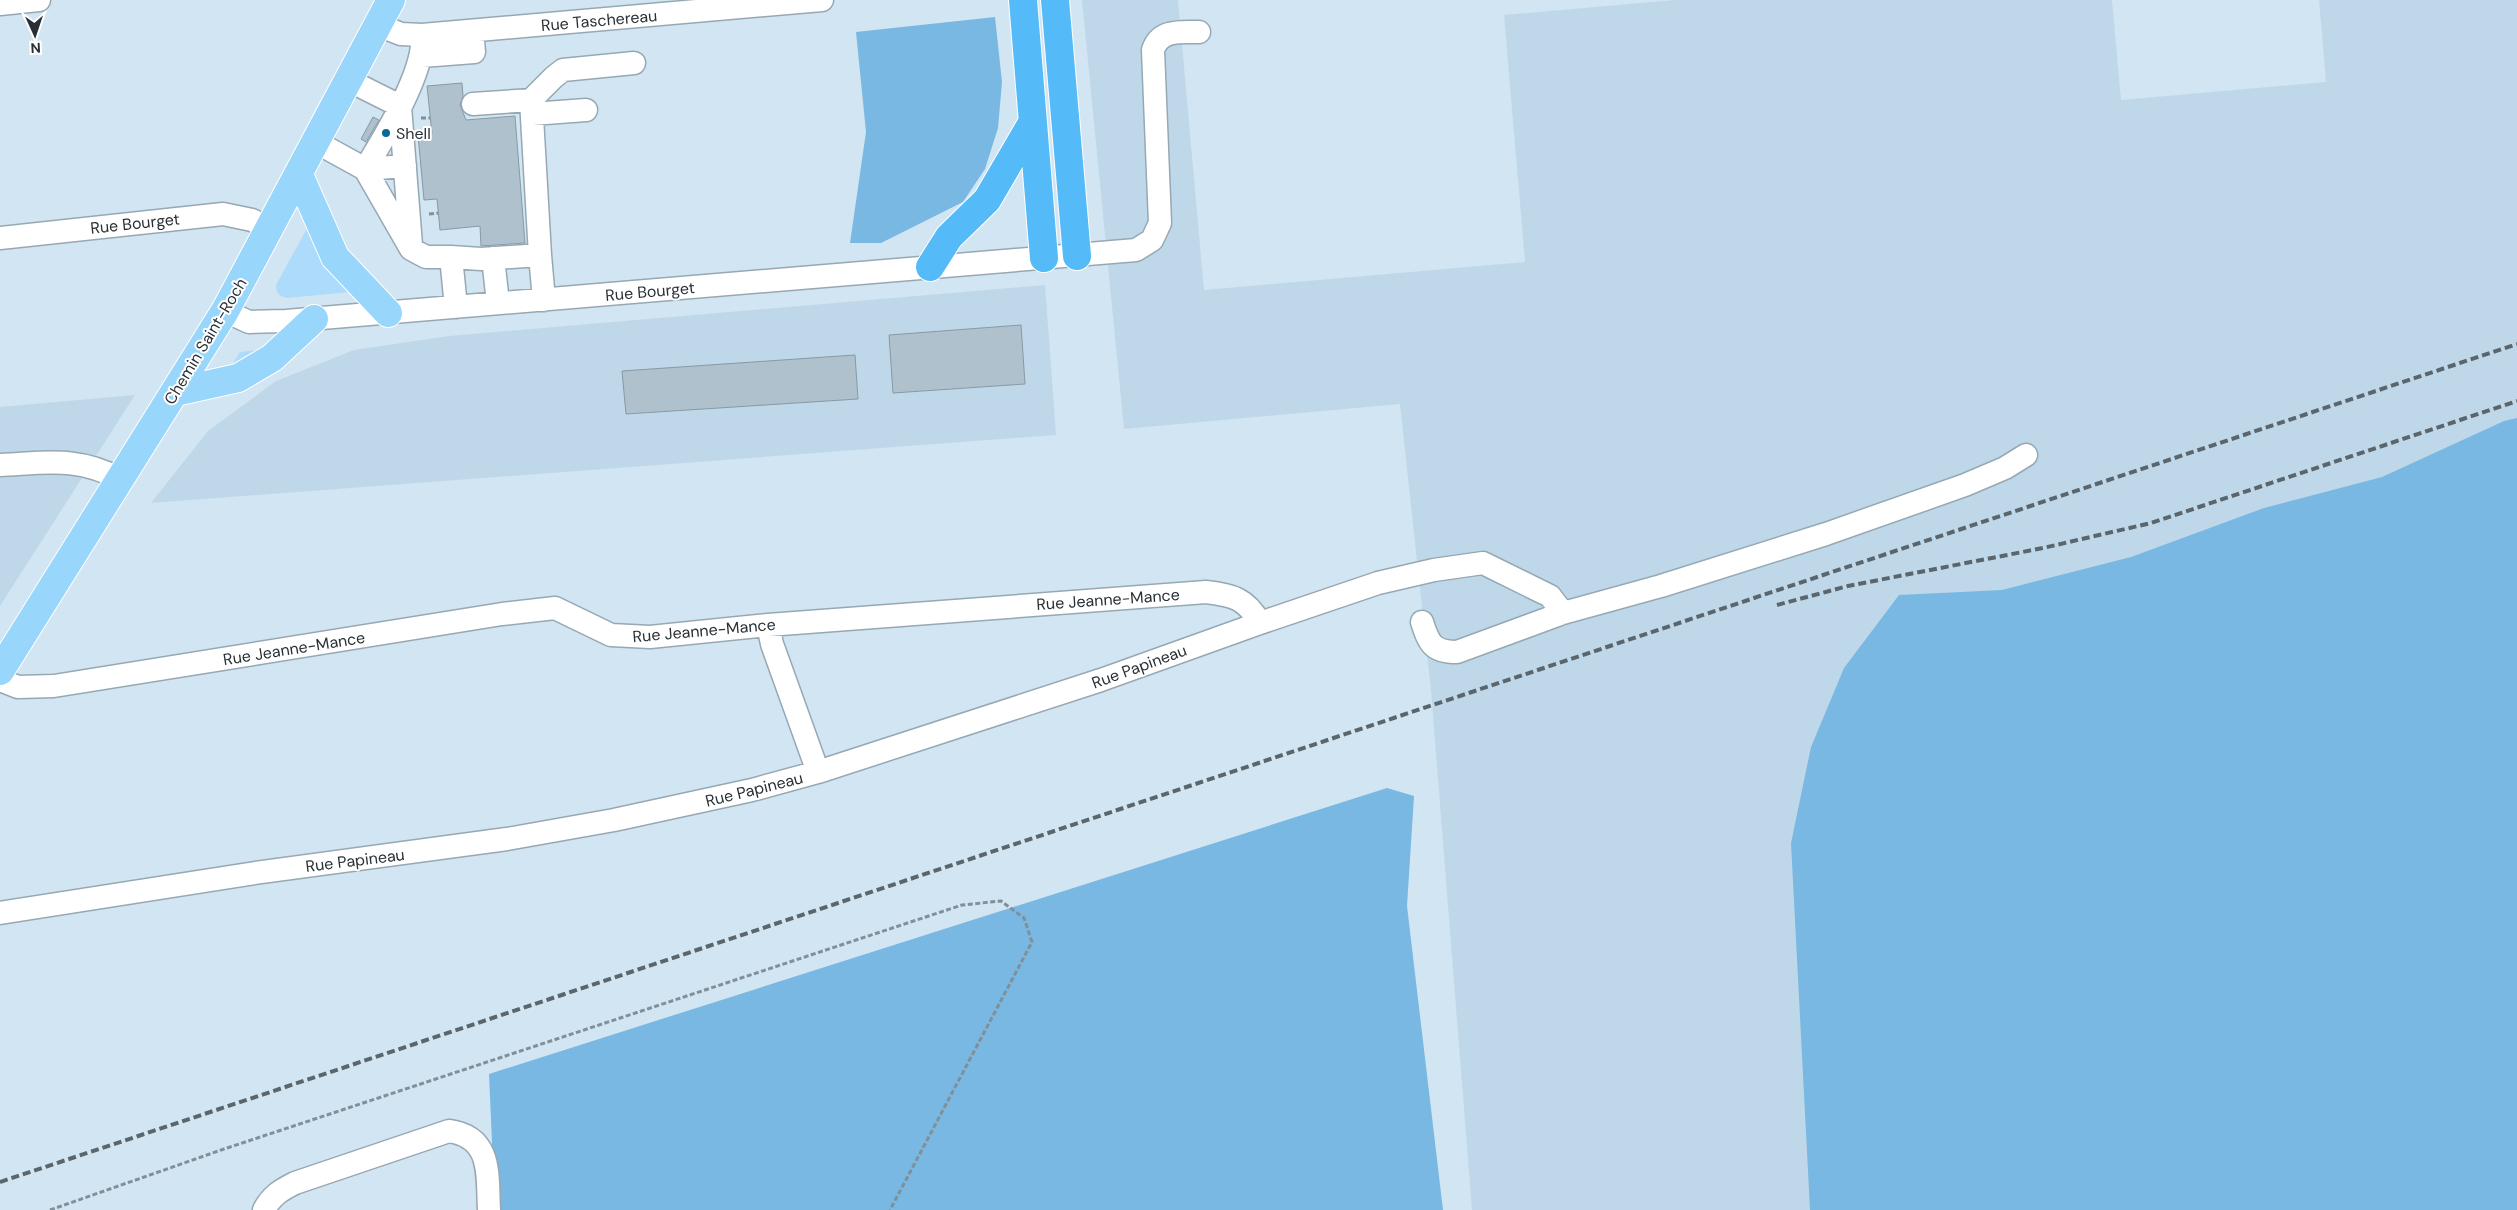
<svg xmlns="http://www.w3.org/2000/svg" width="2517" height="1210" font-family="'DM Sans',sans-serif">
<rect width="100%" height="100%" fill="#d2e5f2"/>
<path fill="#bfd8e9" d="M1082 0H1178L1204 290 1525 262 1504 15 1675 0H2112L2121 100 2326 82 2319 0H2517V1210H1472L1431 690 1400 404 1124 429Z
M1045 285 1056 435 151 503 208 431 276 381 354 350 449 336Z
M135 395 0 606V407Z"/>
<path fill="#addbfb" d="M309 225 350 292 287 298C279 296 276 293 276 285Z
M266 349 241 364 232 365 240 352Z"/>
<path fill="#79b8e2" d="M995 17 1002 82 998 128 985 169 963 202 881 243H850L866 132 856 32Z
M2517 418V1210H1810L1791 843 1811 747 1844 668 1899 595 2002 590 2131 557 2264 508 2382 477 2504 421Z
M1387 788 1414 796 1407 906 1443 1210H495L489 1074Z"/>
<path fill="#b0c1ce" stroke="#8899a5" d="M462 83 463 96 460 105 466 120 515 116 525 243 481 246 480 226 440 230 437 199 424 200 418 135 432 134 427 86Z
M373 117 379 120 366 142 361 139Z
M1021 325 1025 384 893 393 889 335Z
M855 355 858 399 626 414 622 371Z"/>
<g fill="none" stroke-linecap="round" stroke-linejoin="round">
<defs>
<path id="minor" d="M0 4 39 0
M378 25 401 34 422 35 822 0
M422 35C426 70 384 138 365 169L411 249 426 257H451L456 307
M422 56 474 52 472 31
M348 80 400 106 411 245
M531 100 554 77 563 70 634 63
M473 104 531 100 540 255
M532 114 586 110
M316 142 365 169 405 166
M0 238 223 214 252 220 269 229
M451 257 481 259 540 255 544 300
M493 258 498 303
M225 311 249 322 286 321 1136 250 1152 240 1160 223 1153 50C1160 29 1181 32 1199 32
M0 465C46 463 77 456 120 479
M1422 622C1429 644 1433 652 1457 652L1563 613 1661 586 1826 534 1965 485 2005 468 2026 455
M768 625 772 644 818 772
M0 680 18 687 54 686 502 614 555 608 611 635 650 637 768 625 1206 592C1232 595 1246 598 1260 623
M0 913 255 873 507 839 614 820 752 790 818 772 1101 680 1260 623 1378 583 1434 570 1483 563 1550 596 1563 613
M264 1210C271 1196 281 1190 295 1183L449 1131C493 1137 487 1176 489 1210"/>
<path id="major" d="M299 175 335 257 388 313
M175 392 238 378 272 358 314 319
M0 671 225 311 391 0"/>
<path id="highway" d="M1023 0 1044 258
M1055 0 1077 256
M930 267 949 237 987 200 1032 123"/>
</defs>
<use href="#minor" stroke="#96a8b4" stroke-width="25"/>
<use href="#major" stroke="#fff" stroke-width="30"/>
<use href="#highway" stroke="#fff" stroke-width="30"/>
<path stroke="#818f98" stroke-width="3" stroke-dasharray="5 2.5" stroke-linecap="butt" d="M421 118H430
M429 214 438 213
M50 1210 224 1149 962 905 1001 901 1024 918 1032 942 890 1210"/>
<use href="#minor" stroke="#fff" stroke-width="22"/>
<use href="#major" stroke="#99d6fb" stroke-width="28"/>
<use href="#highway" stroke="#55bbf8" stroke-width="28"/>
<path stroke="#5a656c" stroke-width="4" stroke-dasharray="8 4" stroke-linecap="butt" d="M1777 605 1848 586 2043 548 2151 523 2517 401
M0 1182 2517 344"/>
</g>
<circle fill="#096998" stroke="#fff" stroke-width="2" cx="386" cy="133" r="5"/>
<g text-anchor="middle" stroke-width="4" stroke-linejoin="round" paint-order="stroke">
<g font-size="16" fill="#293035" stroke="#fff">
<text transform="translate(599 20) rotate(-5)" y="6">Rue Taschereau</text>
<text transform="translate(135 223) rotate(-6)" y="6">Rue Bourget</text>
<text transform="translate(650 291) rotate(-5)" y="6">Rue Bourget</text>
<text transform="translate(205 341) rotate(-59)" y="6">Chemin Saint-Roch</text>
<text transform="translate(1108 599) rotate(-4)" y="6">Rue Jeanne-Mance</text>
<text transform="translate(704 630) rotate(-5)" y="6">Rue Jeanne-Mance</text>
<text transform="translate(294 648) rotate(-9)" y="6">Rue Jeanne-Mance</text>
<text transform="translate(1139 666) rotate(-20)" y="6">Rue Papineau</text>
<text transform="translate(754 789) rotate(-14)" y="6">Rue Papineau</text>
<text transform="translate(355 860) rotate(-7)" y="6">Rue Papineau</text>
</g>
<g font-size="16" fill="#293035" stroke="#fff" text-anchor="start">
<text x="396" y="139">Shell</text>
</g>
</g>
<g transform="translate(35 35) rotate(177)" stroke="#ffffff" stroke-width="4" paint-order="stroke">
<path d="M0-4L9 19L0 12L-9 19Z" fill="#293035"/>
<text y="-8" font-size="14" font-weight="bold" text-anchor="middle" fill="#293035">N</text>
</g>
</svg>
